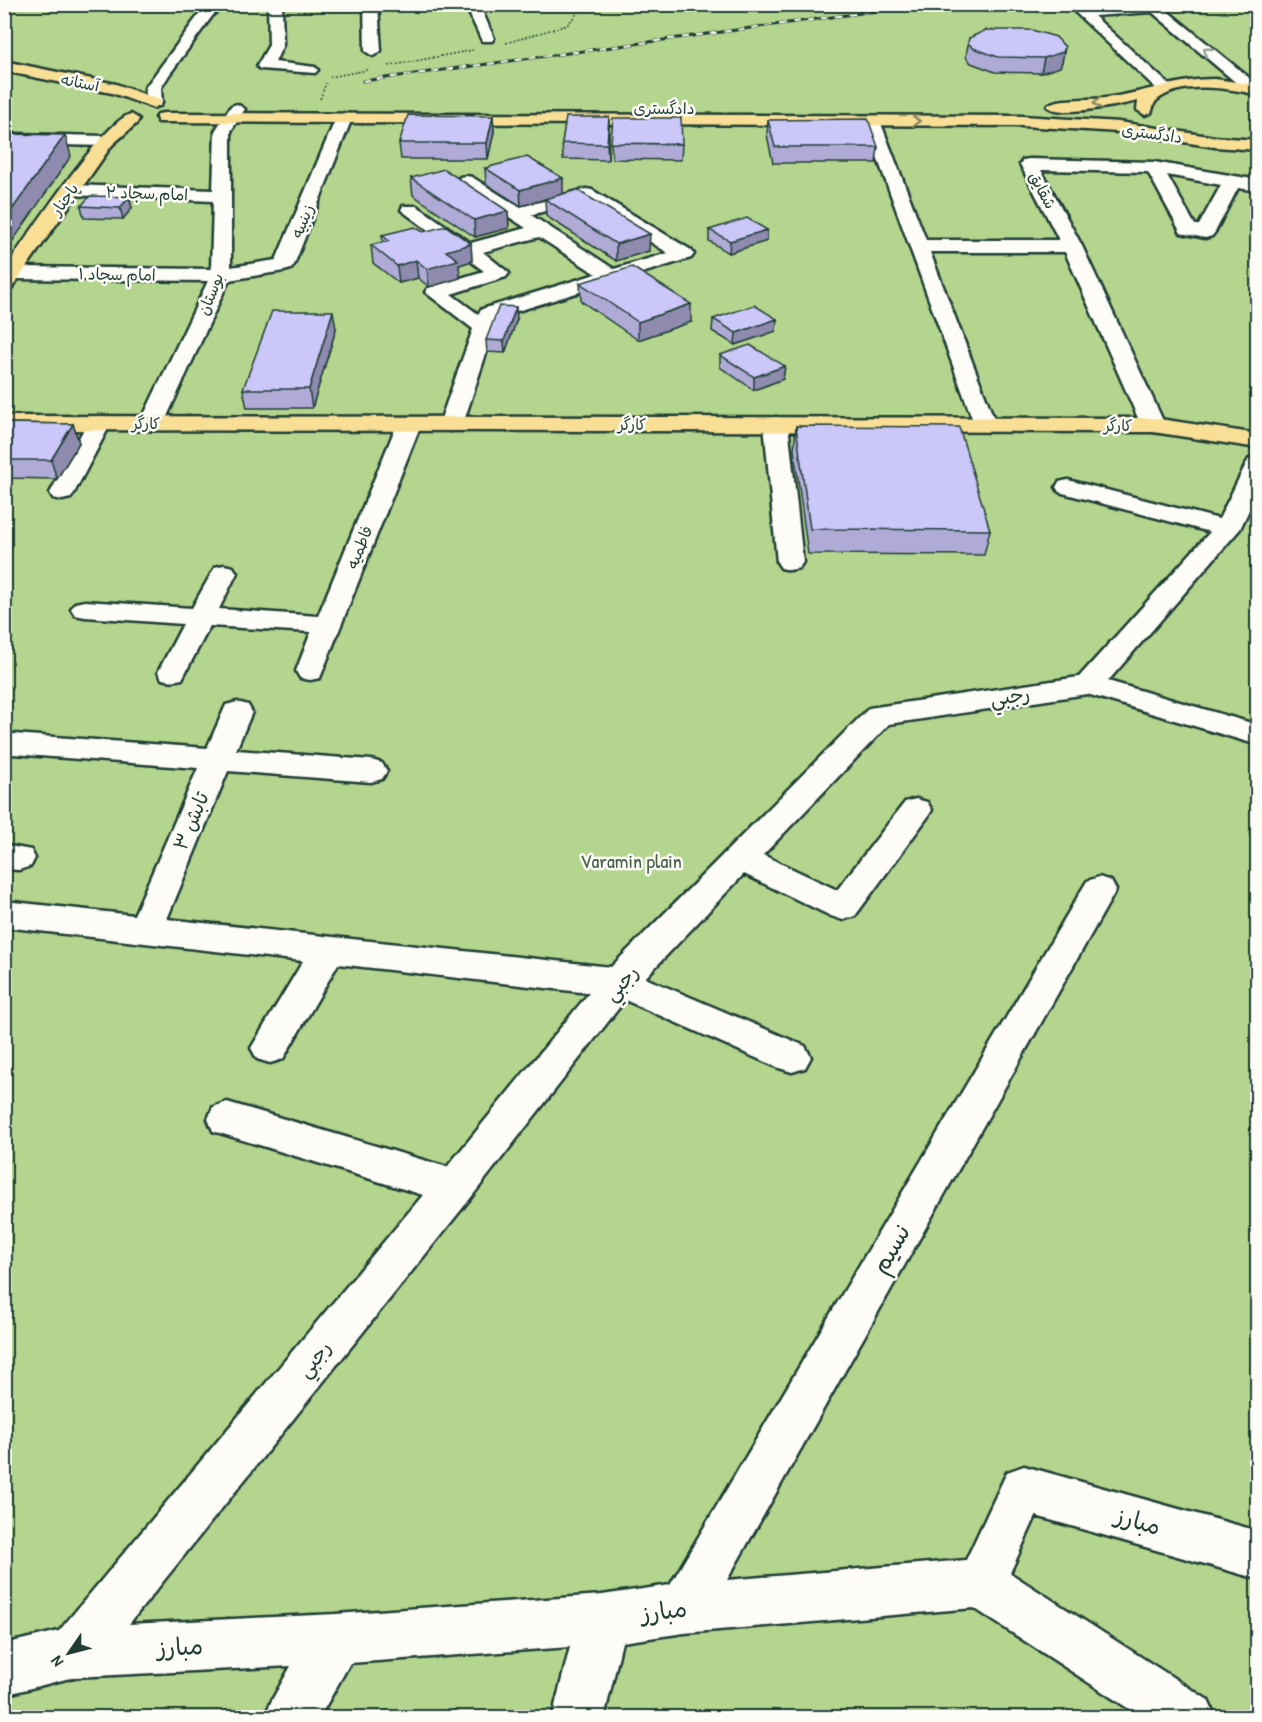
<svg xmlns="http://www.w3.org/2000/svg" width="1262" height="1722" font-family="'Patrick Hand','Playpen Sans Arabic',sans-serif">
<rect width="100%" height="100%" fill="#fdfcf7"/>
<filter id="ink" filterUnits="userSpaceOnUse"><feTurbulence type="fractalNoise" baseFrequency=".0167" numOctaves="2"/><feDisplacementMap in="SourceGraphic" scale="12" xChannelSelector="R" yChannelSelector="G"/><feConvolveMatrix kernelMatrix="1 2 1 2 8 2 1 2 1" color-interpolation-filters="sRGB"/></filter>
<g filter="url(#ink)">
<path fill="#b4d58e" stroke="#6a8961" stroke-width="1.5" d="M5 5H1257V1717L5 1718Z"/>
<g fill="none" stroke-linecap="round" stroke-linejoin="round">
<defs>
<path id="minor" d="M210 4H227L213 15 169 75 161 88 162 103 160 106H148L145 88 203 9Z
M268 4H282L283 45 275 62 315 67 318 70 315 73 260 69 257 66 269 45Z
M364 4H378L381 51 373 56 365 51Z
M465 4H479L494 38 492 41H482Z
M1141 4 1160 5 1258 85V91H1246L1152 12 1094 16 1174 89 1172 92H1160L1075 12 1082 8Z
M237 104 245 109 231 131V267L276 260 336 118 344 113 352 118 294 265 291 269 284 271 229 280 164 423 160 428 152 430 144 428 140 423 208 281 13 279 6 277 4 271 13 267 211 269 213 201 71 195 65 194 62 190 65 186 71 185 213 190 215 131 231 106Z
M872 116 880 121 926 240H1059L1020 164 1023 160 1029 159 1154 162 1258 180V191L1238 188 1215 232 1212 236 1205 238 1181 233 1148 172 1041 170 1082 246 1165 425 1161 430 1153 432 1145 430 1141 425 1065 252H930L996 424 992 429 984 431 976 429 864 121ZM1167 175 1221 185 1199 225H1195Z
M13 134 106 136 112 137 115 141 112 145 106 146 16 144 4 148V136Z
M466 176 472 177 519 207 586 189 592 190 691 250 694 254 691 258 498 317 463 424 459 429 451 431 443 429 439 424 473 329 425 292 428 288 484 271 401 210 403 206H417L471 243 526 228 460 185 457 181 460 177ZM584 200 668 253 614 269 531 215ZM539 237 596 274 482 309 478 314 451 294 506 277 509 273 483 252Z
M99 416 107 418 111 423 74 493 71 498 62 500 53 498 50 493 87 423 91 418Z
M409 417 417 419 421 424 320 678 310 680 300 678 296 671 311 632 210 626 182 679 172 681 162 679 158 672 183 624 85 617 75 615 71 609 75 603 85 601 192 608 215 567 224 565 233 567 237 573 219 609 318 616 397 424 401 419Z
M776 417 784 419 788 424 803 562 799 568 790 570 781 568 777 562 764 424 768 419Z
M1258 457V491L1240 529 1108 681 1258 725V745L1087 694 889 724 763 855 837 890 905 802 916 799 927 802 932 810 927 818 855 916 843 920 831 916 744 874 645 978 805 1046 811 1057 805 1068 792 1072 779 1068 625 1000 469 1200 129 1624 336 1614 602 1595 670 1585 1087 881 1099 877 1111 881 1116 890 727 1580 966 1560 1007 1472 1024 1466 1258 1531V1579L1036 1516 1010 1573 1208 1700 1216 1718H1143L974 1608 684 1633 622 1642 604 1718H552L570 1647 350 1663 319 1718H264L272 1700 291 1666 74 1677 4 1695V1644L59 1631 423 1195 213 1131 208 1119 213 1107 227 1102 447 1167 589 993 338 964 283 1059 270 1063 257 1059 251 1048 303 961 4 927V901L134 915 198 768 13 754 4 752V736L13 734 207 748 226 705 237 702 248 705 252 712 236 750 371 760 382 763 387 771 382 779 371 782 228 771 167 919 611 967 869 708 1079 677 1210 532 1059 492 1056 487 1059 482 1068 480 1219 519 1246 464 1249 459Z
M4 845 31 850 35 858 31 866 19 870 4 869Z"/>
<path id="major" d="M4 61 116 84 160 100 162 103 154 108 112 93 4 71Z
M1215 79 1258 85V95C1230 88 1179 80 1156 101 1153 104 1153 109 1151 113L1145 115 1137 110 1138 101C1121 105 1057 118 1047 106 1054 97 1092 100 1105 98 1143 93 1177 79 1215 79Z
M164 113 1022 116 1119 122 1215 137 1258 140V150L1215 147 1119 132 1022 126 158 122 156 118 158 114Z
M131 114 139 119 137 123 112 145 11 289 4 291V270C25 241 103 121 131 114Z
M4 416 1153 418 1258 434V448L1153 432 4 430Z"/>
</defs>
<use href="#minor" stroke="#1f3d34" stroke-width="5"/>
<use href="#major" stroke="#1f3d34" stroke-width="5"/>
<path stroke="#1f3d34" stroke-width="1.5" stroke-dasharray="2 2" stroke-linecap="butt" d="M506 43 567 25 580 10 577 4
M389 66 473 50
M330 77 367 70
M320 99 326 83"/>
<use href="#minor" fill="#fdfcf7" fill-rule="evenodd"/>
<use href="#major" fill="#f9df96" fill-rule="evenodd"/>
<defs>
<path id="rail" d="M363 81 927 4"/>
</defs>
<use href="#rail" stroke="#1f3d34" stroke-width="3"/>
<use href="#rail" stroke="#fdfcf7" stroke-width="2" stroke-dasharray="7" stroke-linecap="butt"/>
</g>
<path fill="#afabd6" stroke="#1f3d34" stroke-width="1.5" d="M969 38 1065 47 1062 62 1060 67 1041 73 995 72 971 63 966 57Z
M493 116 494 132 488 159H401L399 143Z
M609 117V133L608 160 563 159 562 143Z
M768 120 878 147 876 163H773L767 135Z
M611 143 682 144 681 160 612 159Z
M485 168 563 194 649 251 616 261 546 216 545 200 521 206 486 184Z
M411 178 508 211 509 228 475 237 413 195Z
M129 197 132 208 123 219 84 218 81 206Z
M709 230H767V241L729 253 709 241Z
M382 235 471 244 472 261 459 265 460 278 429 287 418 278 399 283 373 263 371 245 383 242Z
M580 283 691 322 638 340 581 301Z
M517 319 505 353 487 352 486 340Z
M713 319H777L776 331 735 345 712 331Z
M336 329 312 408H247L243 389Z
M720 355 785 366 783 379 754 390 720 367Z
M4 423 73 424 79 443 57 479 4 478Z
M796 426 990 530 984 555 808 554 794 450Z"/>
<path fill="#8e8bae" stroke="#1f3d34" stroke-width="1.5" d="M1065 47 1062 62 1060 67 1041 73 1044 58Z
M493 116 494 132 488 159 487 143Z
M609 117V133L608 160 607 144Z
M65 135 71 156 6 251 4 246V221Z
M563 178V194L521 206 520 190Z
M129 197 132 208 123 219 120 208Z
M508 211 509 228 475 237 474 220Z
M767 230V241L729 253 730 241Z
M650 234 649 251 616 261V244Z
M471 244 472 261 459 265 460 278 429 287 427 269 446 251Z
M416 260 418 278 399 283 397 266Z
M691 304V322L638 340V322Z
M516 307 517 319 505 353 504 341Z
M333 311 336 329 312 408 309 389Z
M777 319 776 331 735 345 736 333Z
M785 366 783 379 754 390V377Z
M73 424 79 443 57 479 51 460Z"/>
<path fill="#cbc7f9" stroke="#1f3d34" stroke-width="1.5" d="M986 30H1032L1056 37 1065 47 1063 52 1044 58 998 57 973 48 968 43 969 38Z
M408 115 493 116 487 143H399Z
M566 117H609L607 144 562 143Z
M613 118H681L682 144 611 143Z
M868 119 878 147H775L768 120Z
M4 134 65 135 4 221Z
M527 157 563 178 520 190 485 168Z
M444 169 508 211 474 220 411 178Z
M577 190 650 234 616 244 545 199Z
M90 196 129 197 120 208 81 206Z
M747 218 767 230 730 241 709 230Z
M446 226 471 244 446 251 458 260 427 269 416 260 397 266 371 245 389 241 382 235 415 227 423 232Z
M632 267 691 304 638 322 580 283Z
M754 305 777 319 736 333 713 319Z
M499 306 516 307 504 341 486 340Z
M272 311H333L309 389H243Z
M750 345 785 366 754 377 720 355Z
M4 423 73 424 51 460H4Z
M796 426 959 427 990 530 810 529Z"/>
<defs><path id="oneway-chevron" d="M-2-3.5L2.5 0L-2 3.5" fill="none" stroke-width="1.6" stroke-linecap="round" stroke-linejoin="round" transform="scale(1.5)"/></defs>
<use stroke="#8e9c96" href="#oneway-chevron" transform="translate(1207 51) rotate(-140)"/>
<g stroke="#818660">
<use href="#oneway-chevron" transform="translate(1097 103) rotate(176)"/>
<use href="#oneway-chevron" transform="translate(916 121)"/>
</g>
</g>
<g text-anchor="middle" stroke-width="5" stroke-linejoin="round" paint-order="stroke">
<g font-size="16" fill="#1f3d34" stroke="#fdfcf7">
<text transform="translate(80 82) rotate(11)" y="6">آستانه</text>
<text x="664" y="114">دادگستری</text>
<text transform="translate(1152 133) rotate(8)" y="6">دادگستری</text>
<text transform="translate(1043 190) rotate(62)" y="6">شقايق</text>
<text transform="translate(147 193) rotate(2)" y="6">امام سجاد ۲</text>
<text transform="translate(64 199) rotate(-54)" y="6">پاچنار</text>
<text transform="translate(302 221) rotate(-68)" y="6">زينبيه</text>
<text transform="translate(117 274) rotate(1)" y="6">امام سجاد ۱</text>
<text transform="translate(210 294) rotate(-68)" y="6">بوستان</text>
<text x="146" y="429">کارگر</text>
<text x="632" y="430">کارگر</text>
<text x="1118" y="431">کارگر</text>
<text transform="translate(359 547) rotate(-68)" y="6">فاطميه</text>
</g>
<g font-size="20" fill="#1f3d34" stroke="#fdfcf7">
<text transform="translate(1010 696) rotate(-8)" y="7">رجبي</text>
<text transform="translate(191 821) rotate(-67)" y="7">تابش ۳</text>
<text transform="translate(621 983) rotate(-48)" y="7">رجبي</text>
<text transform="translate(314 1359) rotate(-51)" y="7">رجبي</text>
</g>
<g font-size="20" fill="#44634a" stroke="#fdfcf7">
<text x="631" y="868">Varamin plain</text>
</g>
<g font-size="24" fill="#1f3d34" stroke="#fdfcf7">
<text transform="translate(891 1249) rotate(-60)" y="8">نسيم</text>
<text transform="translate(1138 1521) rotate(16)" y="8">مبارز</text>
<text transform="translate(664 1611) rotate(-7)" y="8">مبارز</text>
<text transform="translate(180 1647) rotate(-3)" y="8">مبارز</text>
</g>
</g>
<rect width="1262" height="1722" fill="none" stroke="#fdfcf7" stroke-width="24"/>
<rect x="12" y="12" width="1238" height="1698" fill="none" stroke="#1f3d34" stroke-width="2" filter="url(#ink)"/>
<g transform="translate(69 1653) rotate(235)" stroke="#fdfcf7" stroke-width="4.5" paint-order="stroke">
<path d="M0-4.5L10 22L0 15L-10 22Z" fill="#1f3d34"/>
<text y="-9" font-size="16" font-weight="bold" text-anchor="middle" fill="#1f3d34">N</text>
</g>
</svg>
